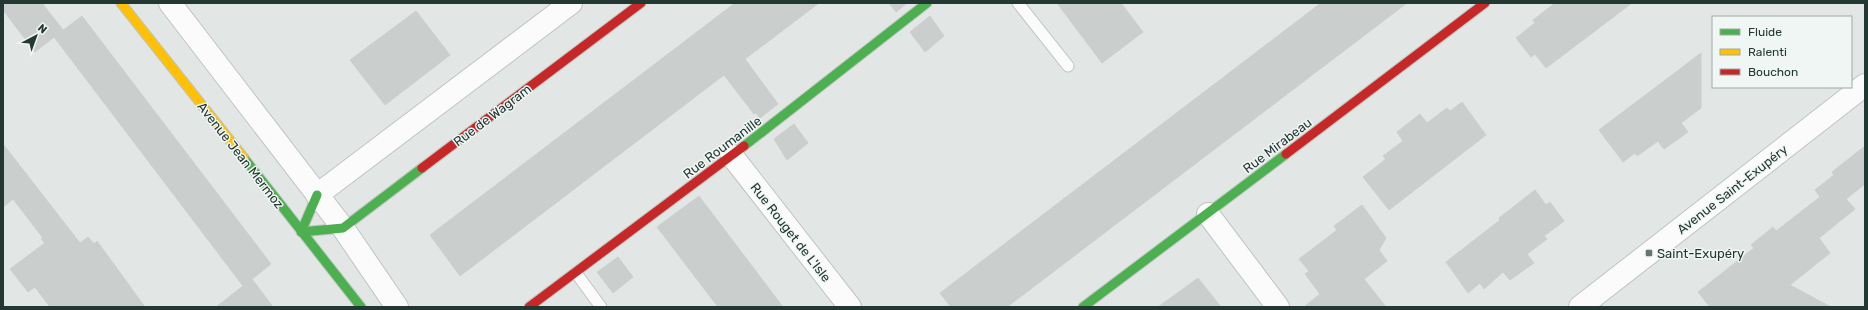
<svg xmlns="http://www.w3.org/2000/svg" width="1868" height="310" font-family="Rubik,sans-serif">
<rect width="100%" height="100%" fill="#e2e7e5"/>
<path fill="#cacecc" stroke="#cbd0ce" d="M3 3H42L63 30 35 52 3 10Z
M735 3H819L745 59 778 104 760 118 756 113 754 114 724 75 460 276 430 235Z
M889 3H907L896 12Z
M1057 3H1121L1143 32 1102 63Z
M1321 3H1407L1007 307H951L940 293Z
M1555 3H1632L1546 68 1535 54 1531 57 1516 38 1535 23 1533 20Z
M416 11 450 55 385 105 350 60Z
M82 16 271 264 252 279 273 307H216L243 286 54 37Z
M930 16 944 36 925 52 910 32Z
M1701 53V108L1681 123 1688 132 1664 149 1658 141 1637 156 1635 153 1623 162 1599 130Z
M1462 102 1486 135 1389 210 1363 177 1386 159 1383 156 1403 141 1397 132 1420 114 1427 123 1447 108 1450 111Z
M794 124 808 143 787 160 774 139Z
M3 144 80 243 88 237 94 244 97 241 145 307H50L35 287 28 292 10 269 45 243 41 239 43 238 13 199 3 207Z
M1865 146V184L1846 199 1855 209 1819 238 1830 253 1790 285 1831 307H1710L1698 292 1754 248 1751 245 1773 227 1776 231 1820 197 1815 190 1834 175 1832 172Z
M1535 190 1546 205 1550 202 1564 221 1544 236 1547 239 1527 254 1534 263 1510 280 1503 272 1484 289 1480 283 1468 293 1446 262 1500 220 1499 218Z
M699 196 783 307H718L657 227Z
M1362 205 1386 238 1379 250 1387 261 1364 279 1386 307H1304L1320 294 1305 274 1309 271 1299 259 1337 230 1334 226Z
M618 257 633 277 613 293 597 272Z
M1198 278 1221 307H1158Z"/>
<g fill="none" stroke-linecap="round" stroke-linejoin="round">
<defs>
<path id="lane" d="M1018 3 1068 66
M576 273 601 307"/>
<path id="street" d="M170 3 343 228 397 307
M732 156 850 307
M317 195 571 3
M1208 214 1278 307
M1580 307 1865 85"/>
<path id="fast" d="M744 146 927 3
M244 158 361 307
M317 195 301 232 343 228 422 168
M1083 307 1286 154"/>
<path id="slow" d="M121 3 244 158"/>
<path id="jam" d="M1286 154 1485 3
M422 168 641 3
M529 307 744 146"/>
</defs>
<use href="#lane" stroke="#bfc4c2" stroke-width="13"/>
<use href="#street" stroke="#bfc4c2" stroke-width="24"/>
<use href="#fast" stroke="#bfc5c2" stroke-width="11"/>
<use href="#slow" stroke="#bfc5c2" stroke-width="11"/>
<use href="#jam" stroke="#bfc5c2" stroke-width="11"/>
<use href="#lane" stroke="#fbfbfb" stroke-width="11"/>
<use href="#street" stroke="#fbfbfb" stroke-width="22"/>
<use href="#fast" stroke="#4caf50" stroke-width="9"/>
<use href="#slow" stroke="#ffc107" stroke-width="9"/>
<use href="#jam" stroke="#c62828" stroke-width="9"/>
</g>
<rect fill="#667571" stroke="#f0f6f3" stroke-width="1.5" x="1645" y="249" width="8" height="8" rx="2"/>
<g text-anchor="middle" stroke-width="3" stroke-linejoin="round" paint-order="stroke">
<g font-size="13" fill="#233832" stroke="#f0f6f3">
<text transform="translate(492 115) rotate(-37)" y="5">Rue de Wagram</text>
<text transform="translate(1277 145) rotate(-37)" y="5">Rue Mirabeau</text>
<text transform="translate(722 147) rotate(-37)" y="5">Rue Roumanille</text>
<text transform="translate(241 155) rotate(52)" y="5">Avenue Jean Mermoz</text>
<text transform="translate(1732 189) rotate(-38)" y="5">Avenue Saint-Exupéry</text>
<text transform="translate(791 232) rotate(52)" y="5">Rue Rouget de L'Isle</text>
</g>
<g font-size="13" fill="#233832" stroke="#f0f6f3" text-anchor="start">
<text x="1657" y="258">Saint-Exupéry</text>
</g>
</g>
<rect width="1868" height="310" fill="none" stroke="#233832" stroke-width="8"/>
<rect x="1712" y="16" width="140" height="72" fill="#f0f6f3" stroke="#9eaaa6"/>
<rect x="1720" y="29" width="20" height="6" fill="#4caf50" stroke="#9eaaa6"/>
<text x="1748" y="36" font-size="12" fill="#233832">Fluide</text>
<rect x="1720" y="49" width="20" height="6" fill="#ffc107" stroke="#9eaaa6"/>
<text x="1748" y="56" font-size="12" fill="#233832">Ralenti</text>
<rect x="1720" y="69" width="20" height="6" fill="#c62828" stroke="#9eaaa6"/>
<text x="1748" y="76" font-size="12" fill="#233832">Bouchon</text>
<g transform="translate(36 36) rotate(41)" stroke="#f0f6f3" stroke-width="3" paint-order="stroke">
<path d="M0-3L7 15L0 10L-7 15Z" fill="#233832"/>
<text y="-6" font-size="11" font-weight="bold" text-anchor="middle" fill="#233832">N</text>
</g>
</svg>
